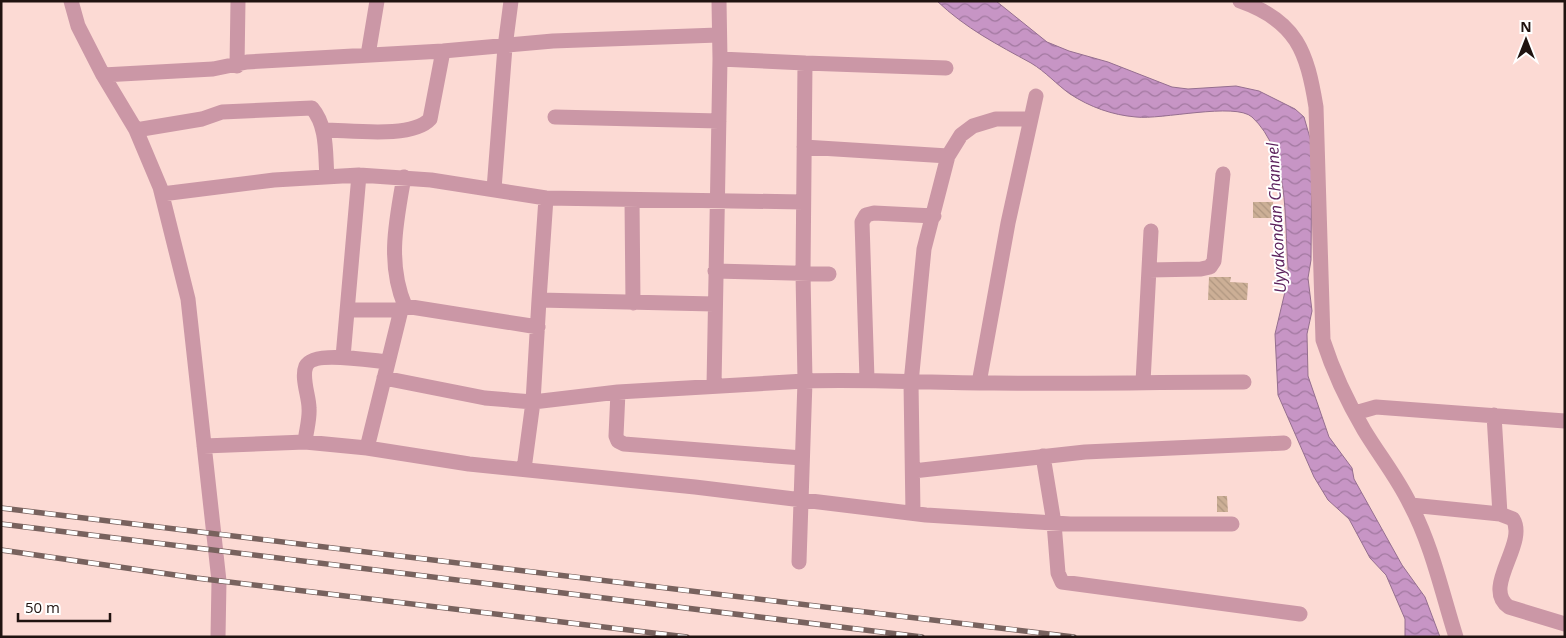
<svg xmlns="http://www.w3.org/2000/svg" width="1566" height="638" font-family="'Open Sans',sans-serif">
<defs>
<pattern id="water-waves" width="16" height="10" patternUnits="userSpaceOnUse" patternTransform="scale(1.25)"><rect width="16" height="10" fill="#c795c5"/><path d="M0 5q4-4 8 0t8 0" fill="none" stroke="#a1789f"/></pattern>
<pattern id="building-back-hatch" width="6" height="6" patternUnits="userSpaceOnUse" patternTransform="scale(1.25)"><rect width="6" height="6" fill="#ccaf96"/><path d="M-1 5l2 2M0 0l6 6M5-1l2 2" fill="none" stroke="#af9680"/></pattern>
</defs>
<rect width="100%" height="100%" fill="#fcdad4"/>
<path fill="url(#water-waves)" stroke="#956e8f" d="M937 1H996L1047 42 1069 51 1108 62 1172 87 1188 89 1236 86 1259 91 1295 109 1304 117 1312 145 1311 260 1308 278 1312 311 1307 334 1308 376 1329 437 1352 468 1354 479 1402 565 1425 597 1440 637H1405V619L1386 575 1370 558 1349 519 1328 500 1314 477 1278 395 1275 334 1288 279V267C1284 219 1290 152 1252 117 1235 102 1161 120 1136 117 1112 115 1090 107 1070 94 1056 84 1046 72 1031 63 998 45 965 28 937 1Z"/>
<path fill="url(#building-back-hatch)" d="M1253 202H1273V218H1253Z
M1209 277H1231L1230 282 1248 283 1247 300H1208Z
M1217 496H1227L1228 512H1217Z"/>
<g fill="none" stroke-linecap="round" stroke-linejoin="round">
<path stroke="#cb97a6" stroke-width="15" d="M71 1 78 26 103 75 136 130 160 187 188 299 219 581 218 637
M1240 1C1297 21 1307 52 1316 107L1323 340C1333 371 1347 401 1364 430 1379 455 1397 477 1410 504 1432 545 1442 593 1456 637
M368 55 377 1
M805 63 946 68
M237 66 238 1
M103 75 213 69 247 62 443 51 553 41 718 35
M555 117 719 121
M136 130 202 119 222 112 312 108C328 127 325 154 327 177
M324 130C350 130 412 139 430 119L443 51
M804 147 948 156
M404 177C396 222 387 263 405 306
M494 189 505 47 511 1
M162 194 274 180 359 175 431 180 546 198 803 202
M632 200 633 303
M1149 270 1201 269 1210 267 1214 261 1223 174
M715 271 829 274
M539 300 546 198
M347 310H401
M343 357 359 175
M384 378 485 398 533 402 539 300 714 304
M867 379 862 222 866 215 874 213 934 216
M1143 382 1151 231
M979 383 1008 223 1036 96
M714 386 720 59 719 1
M618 392 616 436 618 441 624 444 802 458
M1355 413 1376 407 1565 421
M1494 415 1500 514
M305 442C306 431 310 419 309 408 309 396 301 378 306 366 313 350 374 361 388 362
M204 446 305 442 367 448 469 464 695 487 926 515 1070 524H1232
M367 448 401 310 405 306 538 327
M1043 456 1054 523 1058 573 1062 582 1300 614
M524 469 533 402 618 392 805 381 803 273 805 63 720 59
M913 471 1085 452 1284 443
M1411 505 1500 514 1513 519C1528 544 1481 588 1509 607L1565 624
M913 513 911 383 924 249 948 156 961 135 973 126 996 119H1031
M799 562 805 381C868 379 931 383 994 383 1077 384 1161 382 1244 382"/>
<defs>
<path id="rail" d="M1 508 1074 637
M1 524 922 637
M1 550 196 578 687 637"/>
</defs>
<use href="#rail" stroke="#78625e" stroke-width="5.5"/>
<use href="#rail" stroke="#fff" stroke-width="4" stroke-dasharray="11" stroke-linecap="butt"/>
</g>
<g text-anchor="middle" stroke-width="4" stroke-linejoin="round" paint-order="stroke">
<g font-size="16" font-style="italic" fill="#5c215c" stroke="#fff">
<text transform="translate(1276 218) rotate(-93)" y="6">Uyyakondan Channel</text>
</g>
</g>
<rect width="1566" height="638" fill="none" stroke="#201310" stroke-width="5"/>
<g transform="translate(1526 40)" stroke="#ffffff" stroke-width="4" paint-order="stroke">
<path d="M0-4L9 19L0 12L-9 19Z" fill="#201310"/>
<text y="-8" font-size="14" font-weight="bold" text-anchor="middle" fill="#201310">N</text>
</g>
<path d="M18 613v8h92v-8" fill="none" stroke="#201310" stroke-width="2.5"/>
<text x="25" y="613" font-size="15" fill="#201310" stroke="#ffffff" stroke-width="4" paint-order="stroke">50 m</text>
</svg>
